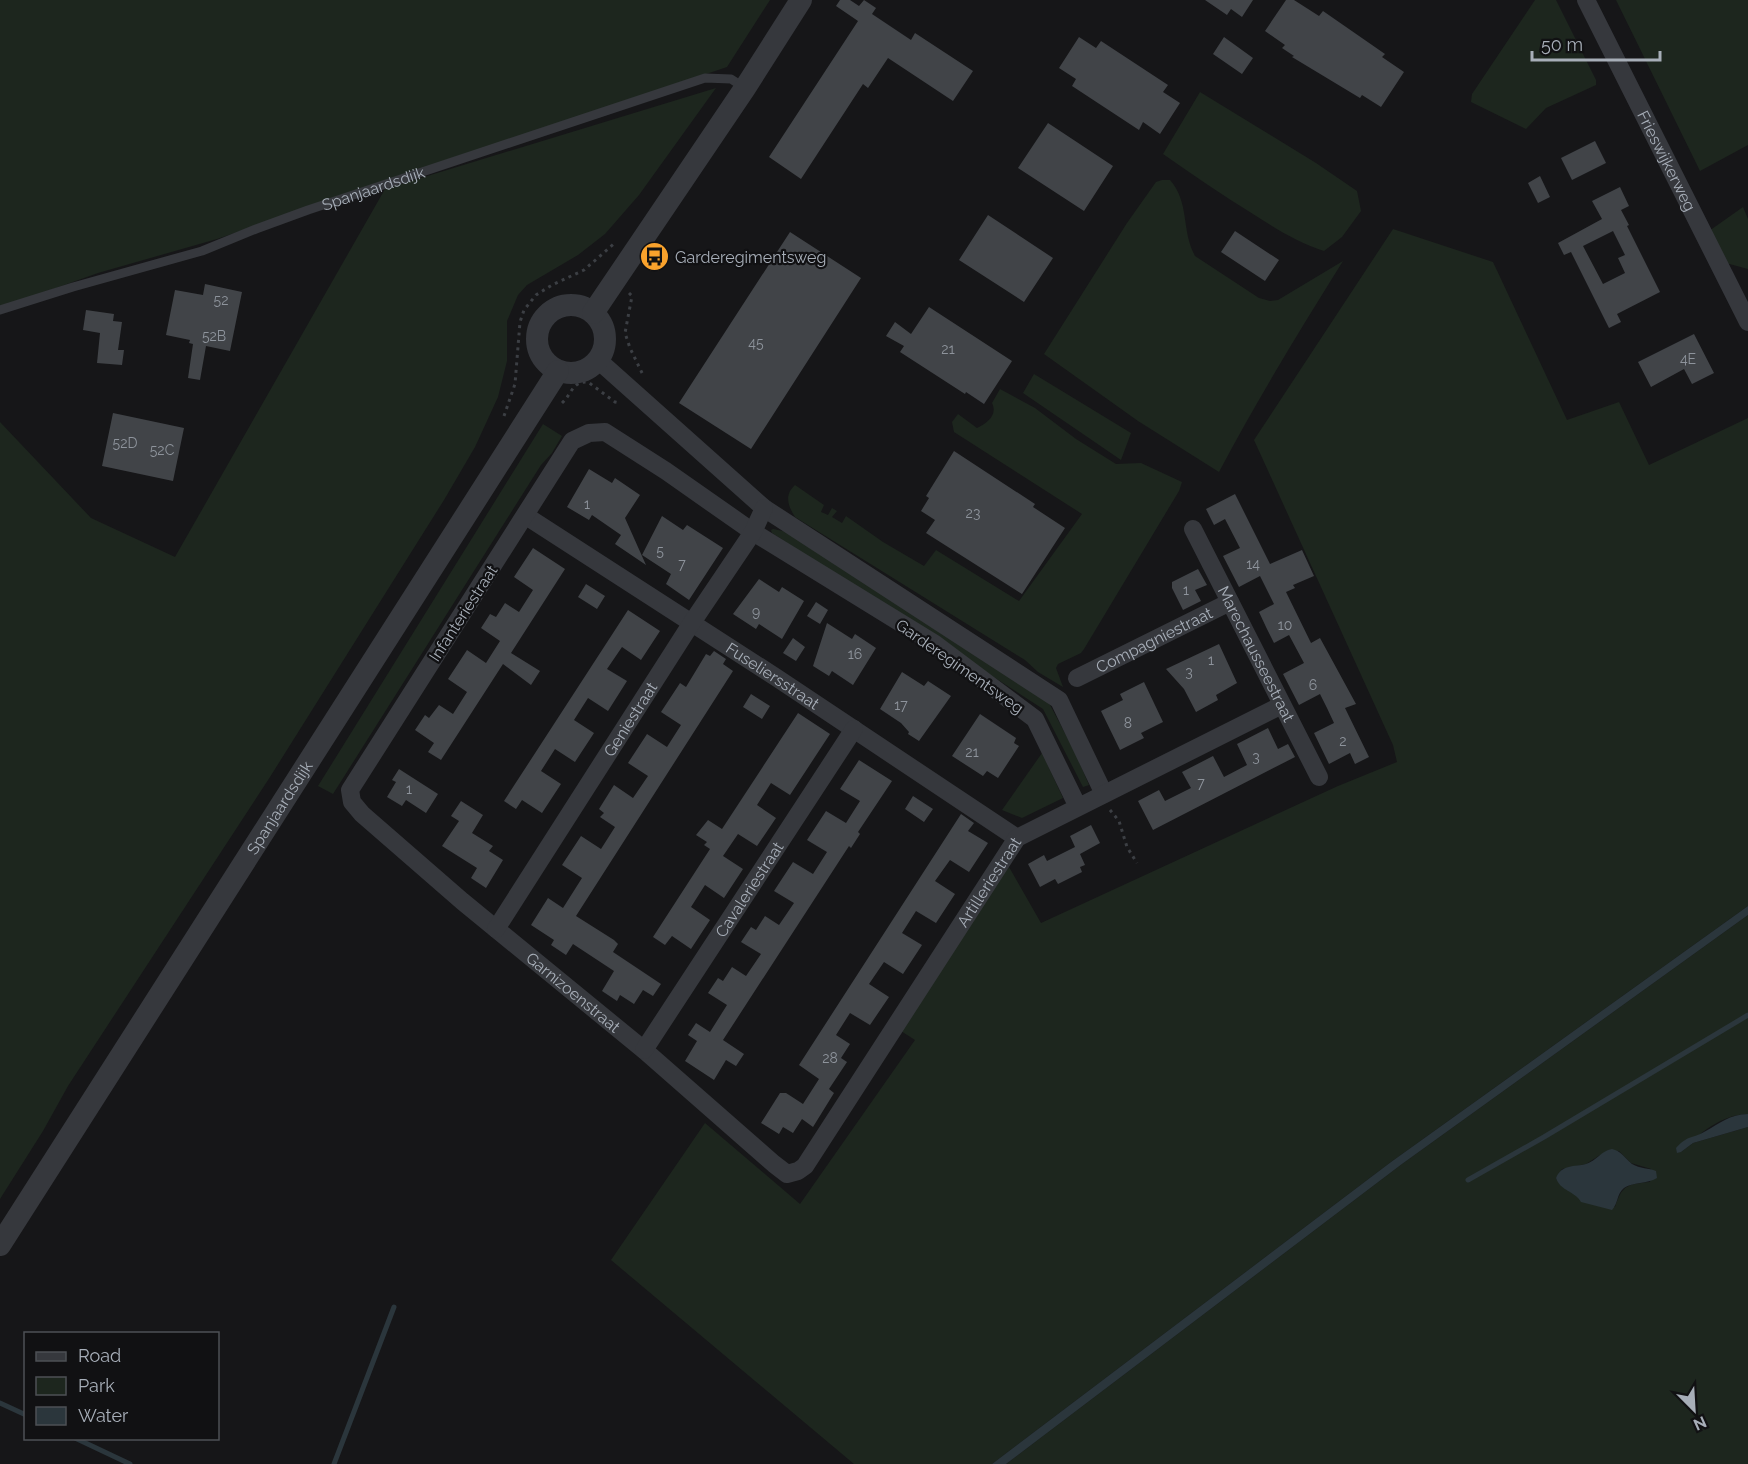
<svg xmlns="http://www.w3.org/2000/svg" width="1748" height="1464" font-family="Raleway,sans-serif">
<rect width="100%" height="100%" fill="#161618"/>
<path fill="#1d261e" fill-rule="evenodd" d="M0 0H770L727 67 217 239 98 273 0 308Z
M1535 0H1556L1596 80V85L1546 108 1526 129 1471 102 1472 94Z
M1616 0H1748V145L1700 171Z
M716 88 639 195 605 234 578 255 527 285 518 295 507 321V361L498 397 475 447 444 500 270 777 68 1086 43 1131 0 1199V422L91 518 175 557 385 189Z
M1200 92 1316 163 1357 191 1361 211 1342 237 1324 251C1298 243 1275 228 1253 214 1222 195 1192 174 1163 154Z
M1162 180H1170C1190 203 1181 230 1195 256L1259 298 1270 301 1278 300 1343 261C1300 330 1257 400 1219 472L1138 421 1044 354 1127 223 1156 182Z
M1743 207 1748 219V269L1726 263 1709 231Z
M1393 229 1493 262 1567 420 1619 402 1649 465 1748 418V906L1391 1162 992 1464H854L611 1260 705 1123 800 1204 915 1040 901 1031 987 897 1009 867 1041 923 1338 786 1397 762 1393 745 1254 440Z
M1034 374 1131 433 1121 460 1023 393Z
M1000 389 1035 408 1076 439 1116 464 1141 463 1182 482 1179 491 1084 649 1081 653 1058 664 1056 668 1063 687 1038 672 1025 660 795 517C788 506 784 495 795 485L824 505 821 512 828 515 832 508 837 511 832 517 842 523 846 516 883 542 924 566 936 550 1019 601 1082 514 954 432 952 422 958 414 977 428C987 423 998 415 992 403Z
M543 424 562 436 552 453 541 465 333 794 318 786Z
M773 529 783 531 792 536 1047 702 1050 705 1074 750 1089 785 1083 787 1043 709 772 533 771 530Z
M1042 753 1063 798 1022 818 1002 810Z
M1748 915V1114C1722 1114 1698 1134 1681 1152L1693 1143 1748 1127V1464H1006L1402 1164ZM1619 1151 1631 1163 1651 1169 1650 1182C1628 1184 1622 1185 1615 1207 1600 1202 1561 1193 1556 1178L1562 1169 1586 1164 1600 1155Z"/>
<path fill="#2b363c" d="M1748 906V915L1402 1164 1006 1464H992L1391 1162Z
M1748 1114V1127L1693 1143 1681 1152 1677 1153 1676 1148C1688 1135 1691 1139 1704 1132 1719 1124 1730 1114 1748 1114Z
M1612 1149C1621 1151 1625 1158 1632 1164 1640 1169 1649 1168 1656 1171L1657 1178C1647 1184 1633 1182 1624 1188 1617 1193 1618 1204 1612 1210L1581 1202C1575 1191 1560 1191 1556 1178 1562 1164 1574 1167 1586 1164 1596 1161 1601 1151 1612 1149Z"/>
<g fill="none" stroke-linecap="round" stroke-linejoin="round">
<path stroke="#2b363c" stroke-width="5" d="M1468 1180 1544 1137 1748 1015
M0 1403 26 1415
M75 1438 130 1464
M334 1464 394 1307"/>
</g>
<path fill="#414448" fill-rule="evenodd" d="M840 0H850L859 6 864 0 876 8 872 14 911 40 915 33 973 71 953 101 888 58 868 88 863 84 801 179 769 157 858 21 836 6Z
M1205 0H1253L1242 17 1231 9 1227 15Z
M1286 0H1294L1319 16 1323 11 1385 54 1382 57 1404 72 1381 107 1362 95 1360 98 1292 57 1294 56 1282 48 1285 45 1265 31Z
M1079 37 1096 48 1101 41 1168 85 1163 92 1180 103 1160 134 1143 122 1139 130 1072 86 1076 79 1059 68Z
M1224 37 1253 58 1242 74 1213 54Z
M1048 123 1113 166 1084 211 1018 168Z
M1595 141 1606 163 1572 180 1561 158Z
M1540 176 1550 197 1538 203 1528 183Z
M1620 187 1629 206 1621 210 1629 225 1627 226 1660 292 1617 314 1621 322 1609 328 1571 252 1564 255 1558 243 1602 219 1592 201ZM1613 231 1625 255 1618 258 1625 273 1603 284 1583 246Z
M988 215 1053 258 1024 302 959 260Z
M1235 231 1279 260 1265 281 1221 252Z
M790 232 861 278 751 449 679 403Z
M205 284 242 292 230 351 206 346 200 380 188 378 193 344 189 343 190 340 166 335 175 290 203 295Z
M929 307 1012 361 984 404 966 392 965 394 900 352 904 346 886 336 895 322 911 334Z
M86 310 114 314 113 321 122 322 118 350H124L122 365 97 363 100 333 83 330Z
M1694 334 1714 373 1692 384 1684 369 1651 387 1638 362Z
M113 413 184 428 173 481 102 466Z
M954 451 1035 504 1033 507 1065 528 1022 594 926 533 935 520 921 511 929 498 926 496Z
M589 469 612 483 615 478 640 495 625 518 646 565 615 544 621 535 592 515 589 520 567 507Z
M1235 494 1270 564 1302 550 1314 576 1293 585 1295 588 1286 592 1311 643 1320 638 1356 704 1345 708 1369 757 1355 764 1350 753 1329 764 1314 733 1334 723 1327 708 1320 694 1299 705 1283 674 1304 663 1289 635 1274 643 1266 627 1259 612 1274 604 1260 576 1239 587 1223 556 1240 548 1225 519 1214 525 1206 509Z
M662 516 683 530 687 525 723 548 689 600 666 584 671 574 642 555Z
M533 548 565 569 511 653 540 671 531 685 503 664 441 760 428 752 434 743 415 730 425 715 429 718 439 705 453 714 467 692 448 679 467 650 486 663 500 641 481 628 490 614 496 617 505 603 519 612 533 590 514 577Z
M1198 569 1207 585 1195 590 1201 601 1183 610 1172 588V582Z
M759 579 779 592 782 587 804 601 782 639 759 624 756 629 733 614Z
M586 584 605 596 597 609 578 597Z
M816 602 828 610 820 624 807 616Z
M628 610 660 631 641 660 622 647 607 669 627 681 608 711 588 698 574 720 594 733 575 762 555 749 541 771 561 784 542 813 522 800 516 809 504 801Z
M827 623 852 639 855 634 876 648 853 685 832 671 829 676 813 666Z
M793 638 805 647 796 661 783 653Z
M1219 644 1237 683 1216 695 1218 700 1196 712 1184 689 1166 669Z
M714 651 726 659 723 664 733 671 576 916 614 940 618 944 613 952 661 984 653 996 643 990 634 1004 620 995 617 1001 602 991 614 971 573 944 566 955 551 945 554 940 531 925 548 898 563 908 582 878 562 865 581 836 601 849 615 827 600 817 604 813 599 809 614 785 633 798 648 776 628 763 647 734 667 747 681 725 661 712 680 683 686 687 706 654 710 656Z
M902 672 924 686 928 681 951 696 919 741 908 734 909 732 901 723 880 709Z
M1144 682 1163 722 1141 733 1144 738 1120 750 1101 711 1123 700 1120 694Z
M751 694 770 706 762 719 743 707Z
M798 713 830 734 790 795 771 783 757 805 776 818 757 846 738 834 723 856 743 869 724 898 705 885 691 907 710 920 691 949 672 936 665 945 653 937 710 849 704 845 707 842 696 835 708 820 722 829Z
M980 714 1016 738 1014 743 1019 746 998 778 987 771 983 776 952 756Z
M1268 728 1278 749 1288 744 1295 757 1153 830 1138 801 1159 790 1165 801 1191 788 1182 772 1213 756 1224 777 1247 765 1237 744Z
M859 760 892 781 858 832 860 834 851 848 849 846 723 1040 744 1054 736 1066 726 1060 714 1080 685 1061 697 1041 688 1035 696 1023 710 1032 727 1005 708 993 718 978 723 981 732 967 746 976 761 954 741 942 751 927 756 930 765 916 779 925 794 903 774 891 793 862 813 874 827 852 807 840 826 811 846 823 860 801 840 789Z
M399 769 438 794 426 813 406 800 402 806 387 797 396 782 392 780Z
M913 796 933 809 924 822 905 809Z
M461 801 483 815 472 833 493 846 489 851 503 860 486 888 471 878 477 868 442 846 459 821 451 816Z
M961 814 974 823 968 831 988 843 969 872 950 860 935 881 955 894 936 923 916 911 902 933 922 945 903 974 884 962 869 984 889 997 870 1025 850 1013 836 1035 850 1044 841 1058 847 1062 829 1089 834 1093 813 1127 802 1119 793 1133 783 1127 779 1134 761 1123 780 1093H786L803 1104 819 1079 799 1065Z
M1091 825 1100 843 1080 854 1085 865 1080 867 1082 872 1058 884 1055 879 1040 887 1028 864 1044 855 1047 861 1075 847 1070 836Z"/>
<g fill="none" stroke-linecap="round" stroke-linejoin="round">
<path stroke="#3c3f44" stroke-width="3" stroke-dasharray="3 4.5" stroke-linecap="butt" d="M629 293 632 296 625 333 630 348 644 377
M562 403C572 394 572 381 588 382L615 402 620 403
M504 416 515 384 520 322 524 310 536 295 552 285 584 270 616 242
M1110 810 1119 821 1127 847 1137 863"/>
<path stroke="#36383d" stroke-width="9" id="s1" d="M0 310 73 287 202 251 256 229 308 210 705 78 731 79 745 88"/>
<g stroke="#36383d" stroke-width="18">
<path id="s2" d="M1586 0 1748 322"/>
<path d="M598 360 764 508 1059 700 1104 794"/>
<path id="s3" d="M526 516 777 678 1017 838"/>
<path id="s4" d="M1193 529 1319 777"/>
<path id="s5" d="M1077 678 1230 602"/>
<path id="s6" d="M1078 807 1035 719 935 644 753 532 666 471 605 432 589 433 572 441 350 790 352 802 362 814 462 901 644 1050 774 1164 787 1174 798 1171 805 1166 1017 838 1282 705"/>
<path id="s7" d="M496 929 691 624 753 532 764 508"/>
<path id="s8" d="M644 1050 854 729"/>
</g>
<g stroke="#36383d" stroke-width="22">
<circle cx="571" cy="339" r="34"/>
<path d="M593 313 745 88 801 0"/>
<path id="s9" d="M0 1245 558 371"/>
</g>
</g>
<defs>
<symbol id="bus-disc" viewBox="-11 -11 22 22"><circle r="9.5" fill="#f9a22c" stroke="#111113"/><path d="M-5-6H5V4H4V6H2V4H-2V6H-4V4H-5ZM-3.5-4V0h7V-4ZM-3.5 1.2v1.5H-2V1.2ZM2 1.2v1.5H3.5V1.2Z" fill="#111"/></symbol>
</defs>
<g fill-rule="evenodd">
<use href="#bus-disc" x="638" y="240" width="33" height="33"/>
</g>
<g text-anchor="middle" stroke-width="4.5" stroke-linejoin="round" paint-order="stroke">
<g font-size="14" fill="#8e949c">
<text x="221" y="305">52</text>
<text x="214" y="341">52B</text>
<text x="756" y="348">45</text>
<text x="948" y="354">21</text>
<text x="1688" y="364">4E</text>
<text x="125" y="448">52D</text>
<text x="162" y="455">52C</text>
<text x="587" y="509">1</text>
<text x="973" y="518">23</text>
<text x="660" y="556">5</text>
<text x="682" y="569">7</text>
<text x="1253" y="569">14</text>
<text x="1186" y="595">1</text>
<text x="756" y="617">9</text>
<text x="1285" y="630">10</text>
<text x="855" y="659">16</text>
<text x="1211" y="665">1</text>
<text x="1189" y="677">3</text>
<text x="1313" y="690">6</text>
<text x="901" y="710">17</text>
<text x="1128" y="728">8</text>
<text x="1343" y="746">2</text>
<text x="972" y="757">21</text>
<text x="1256" y="762">3</text>
<text x="1201" y="788">7</text>
<text x="409" y="794">1</text>
<text x="830" y="1063">28</text>
</g>
<g font-size="16" fill="#a7aeb8" stroke="#111113">
<text dy="6" stroke="none"><textPath href="#s2" startOffset="180">Frieswijkerweg</textPath></text>
<text dy="6" stroke="none"><textPath href="#s1" startOffset="393">Spanjaardsdijk</textPath></text>
<text transform="translate(463 613) rotate(-57)" y="6">Infanteriestraat</text>
<text dy="6" stroke="none"><textPath href="#s5" startOffset="86">Compagniestraat</textPath></text>
<text dy="6" stroke="none"><textPath href="#s4" startOffset="140">Marechausseestraat</textPath></text>
<text transform="translate(960 666) rotate(35)" y="6">Garderegimentsweg</text>
<text dy="6" stroke="none"><textPath href="#s3" startOffset="294">Fuseliersstraat</textPath></text>
<text dy="6" stroke="none"><textPath href="#s7" startOffset="249">Geniestraat</textPath></text>
<text dy="6" stroke="none"><textPath href="#s9" startOffset="519">Spanjaardsdijk</textPath></text>
<text dy="6" stroke="none"><textPath href="#s6" startOffset="2007">Artilleriestraat</textPath></text>
<text dy="6" stroke="none"><textPath href="#s8" startOffset="192">Cavaleriestraat</textPath></text>
<text dy="6" stroke="none"><textPath href="#s6" startOffset="1368">Garnizoenstraat</textPath></text>
</g>
<g font-size="16" fill="#a7aeb8" stroke="#111113" text-anchor="start">
<text x="675" y="263">Garderegimentsweg</text>
</g>
</g>
<rect x="24" y="1332" width="195" height="108" fill="#111113" stroke="#4d5055" stroke-width="1.5"/>
<rect x="36" y="1352" width="30" height="9" fill="#36383d" stroke="#4d5055" stroke-width="1.5"/>
<text x="78" y="1362" font-size="18" fill="#a7aeb8">Road</text>
<rect x="36" y="1377" width="30" height="18" fill="#1d261e" stroke="#4d5055" stroke-width="1.5"/>
<text x="78" y="1392" font-size="18" fill="#a7aeb8">Park</text>
<rect x="36" y="1407" width="30" height="18" fill="#2b363c" stroke="#4d5055" stroke-width="1.5"/>
<text x="78" y="1422" font-size="18" fill="#a7aeb8">Water</text>
<g transform="translate(1694 1410) rotate(156)" stroke="#111113" stroke-width="4.5" paint-order="stroke">
<path d="M0-4.5L10 22L0 15L-10 22Z" fill="#a7aeb8"/>
<text y="-9" font-size="16" font-weight="bold" text-anchor="middle" fill="#a7aeb8">N</text>
</g>
<path d="M1532 51v9h128v-9" fill="none" stroke="#a7aeb8" stroke-width="3"/>
<text x="1541" y="51" font-size="18" fill="#a7aeb8" stroke="#111113" stroke-width="4.5" paint-order="stroke">50 m</text>
</svg>
